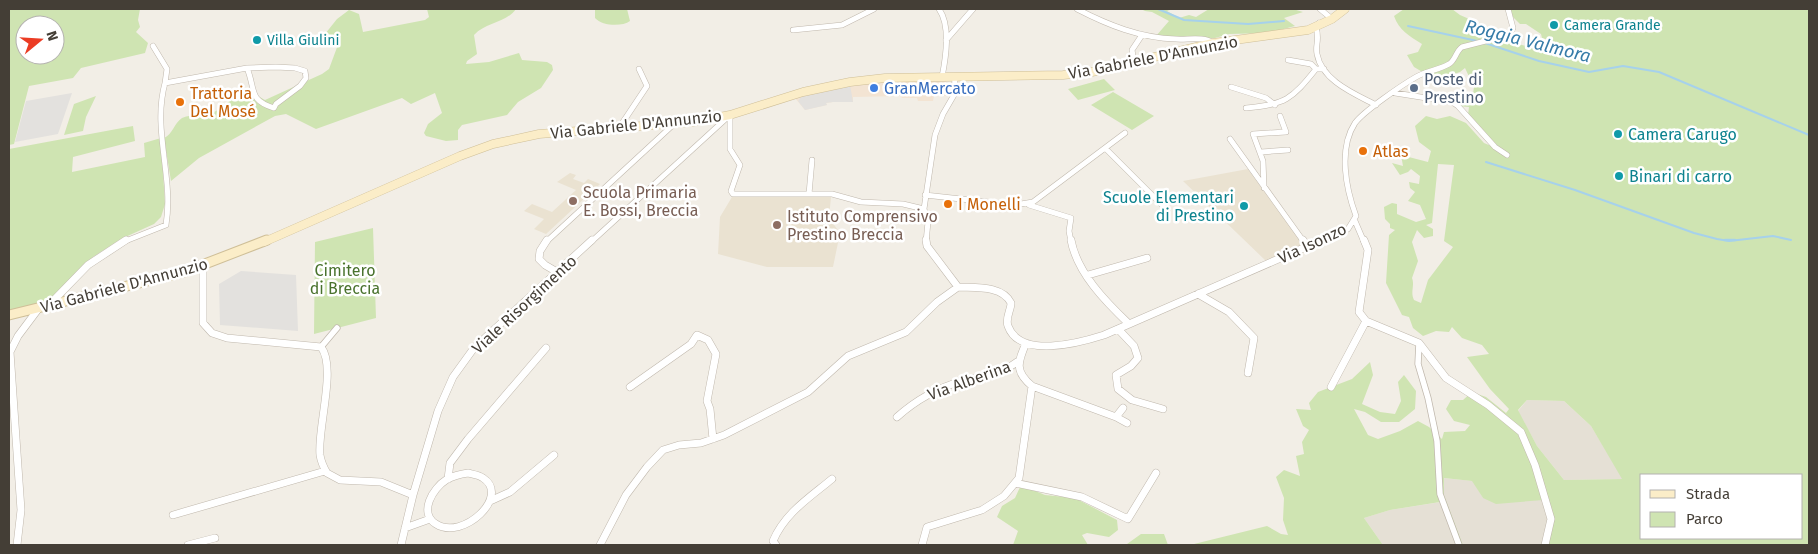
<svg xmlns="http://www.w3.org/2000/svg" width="1818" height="554" font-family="'Fira Sans',sans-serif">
<rect width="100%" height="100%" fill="#f2eee6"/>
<path fill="#e5e0d5" d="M1527 400 1564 401 1591 426 1623 479 1564 480 1537 446 1518 411Z
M1443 478 1473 481 1483 498 1543 500 1548 518 1542 545H1463L1444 495Z
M1441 502 1458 545H1383L1364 518 1390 510Z"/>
<path fill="#f3e4d3" d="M946 80 948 96H934L933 101H918L917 98H902L901 96 853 97V102H833L826 103 827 105 805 110 795 98 827 88 886 81Z"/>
<path fill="#eae2d1" d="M1248 169 1305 246 1266 261 1183 181Z
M570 173 576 175 573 179 584 183 588 179 600 184 596 188 599 189 589 198 586 197 546 234 534 229 544 219 524 211 532 204 552 212 576 190 557 182Z
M732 197H831L829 218 840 233 833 267H767L718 254 720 217Z"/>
<path fill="#cfe4b2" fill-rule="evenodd" d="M9 9H140L138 20 140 27 136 32 148 43 145 53 81 68 73 78 29 86 14 144 9 145ZM25 25H55V55H25Z
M427 9H516C506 23 486 22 474 35L477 54 467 61 466 64 489 62 519 53 522 60 547 62 552 65 553 70 541 88 518 102 507 115 462 125 458 130V140L446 141 426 136 424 133 428 124 442 113 435 93 411 104 402 98 316 129 286 114 275 116 199 158 171 181 164 138C173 134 174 123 182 118 193 113 206 117 216 111 229 104 237 89 253 90L256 95 265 100 322 74 329 69 339 42 317 44 337 19 349 10 359 14 363 32 425 20 429 17Z
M595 9H627L630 21C622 27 602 26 595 18Z
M1141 9H1172L1167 11 1179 18 1189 15 1196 17 1209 9H1293L1303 12 1284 18 1295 26 1268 33 1229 34 1215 38 1181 39 1156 36 1169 21 1152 12 1145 11Z
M1404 9H1452L1460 15 1499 32 1518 44 1546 51 1549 40 1542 38 1541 34 1526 24H1520L1505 9H1809V545H1542L1548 518 1543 500 1496 504 1483 498 1472 481 1444 478V495L1463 545H1458L1440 502 1390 510 1364 518 1383 545H1190L1267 526 1281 534 1288 535 1283 520 1284 498 1276 477 1284 470 1300 476 1296 456 1304 454 1302 442 1309 430 1303 426 1296 409 1311 410 1309 403 1318 392 1352 379 1370 362 1373 375 1362 404 1380 412 1395 414 1401 401 1398 382 1404 375 1416 391 1415 409 1399 422H1381L1365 412 1354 409 1368 435 1378 439 1400 431 1418 421 1429 427 1442 439 1444 432 1465 431 1470 425 1454 421 1446 409 1451 400H1463L1472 392 1486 397 1506 413 1509 409 1490 389 1467 357 1489 354 1482 345 1462 338 1452 327 1449 332 1436 331 1423 336 1413 328 1409 317 1402 315 1386 283 1389 235 1395 230 1390 228V224L1385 219 1384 207 1392 203 1397 204V214L1416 222 1426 219 1420 205 1408 201 1415 192 1410 188 1409 182 1419 184 1420 176 1411 169 1408 172 1400 175 1392 163 1403 166 1401 155 1428 162 1431 151 1419 142 1415 126 1426 116 1437 119 1450 116 1466 123 1484 143 1501 150 1489 141 1468 115 1469 107 1458 106 1456 99 1473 94 1474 87 1465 68 1460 72 1436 80 1414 67 1407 55 1418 52 1422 44C1409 36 1399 30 1394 16ZM1438 164 1454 165 1444 241 1453 247 1428 280 1421 303 1414 300C1410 292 1415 286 1412 278L1418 261 1412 242 1417 230 1424 238 1433 236V229L1426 225 1432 223ZM1527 400 1564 401 1591 426 1622 479 1564 480 1537 446 1518 410ZM1642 475H1802V538H1642Z
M1104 79 1115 90 1078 100 1068 89Z
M1113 92 1154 116 1132 130 1091 105Z
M96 96 86 117 83 131 64 135 74 104Z
M133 126 135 141 73 157 72 172 145 157 144 143 161 138 165 204 161 217 154 224 121 239 93 257 78 271 50 301 9 311V149Z
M373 228 376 318 314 334 315 242Z
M1021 485 1045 495 1075 498 1117 520 1118 530 1109 537 1087 533 1082 535 1088 545H1013L1018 531 997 517 1002 506 1015 498Z
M1141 534H1164L1168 545H1129L1127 544Z"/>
<path fill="#e3e1de" d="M850 85 853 102H833L826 103 827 105 805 110 798 101 802 96Z
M72 93 58 134 15 142 26 101Z
M241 271 296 275 298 331 220 325 219 284Z"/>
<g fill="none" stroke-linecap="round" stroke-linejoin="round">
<path stroke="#a6d1eb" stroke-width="2" d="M1158 9 1184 20 1248 24 1284 21
M1408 26 1482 42 1539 61 1589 72 1623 66 1659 72 1809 135
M1486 162 1575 190 1694 233 1717 239 1729 241 1773 236 1791 240"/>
<path stroke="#a6d1eb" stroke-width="2.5" d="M1725 240H1735"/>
<defs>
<path id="pedestrian" d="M1419 343 1418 364 1428 398 1437 441 1440 494 1459 545
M321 347 337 328"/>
<path id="minor-far1" d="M939 9C951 26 946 57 942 77
M1077 9C1108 25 1140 38 1176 39 1187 40 1204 36 1213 43
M1320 9 1332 19
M1319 23 1316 27C1320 40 1315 45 1317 54 1322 81 1355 94 1376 105
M793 30 842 25 874 9
M946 40 973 9
M153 46 167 69 165 83
M1288 60 1311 64 1316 69
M1134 62 1132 50 1142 35
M276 67 295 68 305 71 306 78 300 86 276 104 274 108C248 100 256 90 247 68Z
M1231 87 1266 98 1275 105
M1395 93 1452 102 1458 106 1495 147 1507 155
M1246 108C1285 105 1292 99 1316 69H1324
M730 115V149L740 165 731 191 733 194H832L861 202 903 204 924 209
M619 128 647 86 639 69
M1230 139 1304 242
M1105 148 1165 208
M1261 152 1288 150
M1264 188 1263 161 1253 134 1286 132 1280 116
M809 194 812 160
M925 195 1015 205 1033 202 1125 133
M1029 205 1071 218 1069 231 1071 242
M1355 221 1364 242
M123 242 166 225C174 177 152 130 165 83L247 68
M546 242 674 124
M591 242 730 115
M926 242 928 222 924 209 935 135 943 114 954 95 955 77
M1319 242 1348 229 1356 216C1346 189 1338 149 1355 123 1364 111 1402 85 1416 77 1426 71 1439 70 1449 64 1455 61 1456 51 1462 47L1509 35 1513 28 1508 9"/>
<path id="minor" d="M547 240 540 251 539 259 545 265 557 272
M926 240 927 246 958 287
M1071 240C1077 273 1106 302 1129 324
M1303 240 1307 246
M1364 240 1368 250 1359 312 1366 321 1419 343 1446 378 1488 405 1521 432 1535 465 1551 519 1545 545
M203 265V323L212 333 227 338 321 347C337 367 317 429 320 455 321 462 324 468 327 473L340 480 381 482 413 495
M1088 275 1147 258
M958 287C975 288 1002 285 1011 303 1011 310 1005 318 1008 326 1020 359 1079 343 1104 335L1322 240
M1198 294 1229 312 1254 338 1248 373
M50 304 88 265 126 240
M1118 329 1134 346 1138 358 1131 366 1116 375 1118 389 1132 400 1163 409
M1026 343C1018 362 1014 371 1032 386L1116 417 1127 423
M630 387 691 344 697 335 708 340 716 354 707 401 710 409 713 439
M1331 387 1366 321
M897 417C916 400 937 388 962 381 981 376 1001 374 1017 362
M1116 417 1123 408
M468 473C472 474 479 475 483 478 511 496 463 541 436 524 418 513 433 488 446 480 453 476 461 474 468 473Z
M448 479 450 463 468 439 546 348
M1015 483 1082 497 1128 519 1156 473
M490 501 510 492 554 455
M173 515 325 471
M405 528 430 519
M17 545 21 510 10 352 18 336 39 308
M188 545 215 538
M401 545 413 495 438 411 453 377 474 348 592 240
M600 545 626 495 647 467 663 450 679 445 701 443 724 435 808 392 848 356 906 332 937 302 958 287
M776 545 773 541C785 513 809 498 832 479
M922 545 927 527 982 510 1004 496 1019 478 1032 386"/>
<path id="secondary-far1" d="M264 242 460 156 493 144 539 134 693 122 730 115 803 92 850 82 885 78 1063 75 1092 72 1213 43 1308 30 1332 19 1345 9"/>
<path id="secondary" d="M9 315 184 272 267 240"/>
</defs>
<use href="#pedestrian" stroke="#c0b8ad" stroke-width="7"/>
<use href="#minor-far1" stroke="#c0b8ad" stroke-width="6"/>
<use href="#minor" stroke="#c0b8ad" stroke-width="8"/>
<use href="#secondary-far1" stroke="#cfbf98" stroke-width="9"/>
<use href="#secondary" stroke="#cfbf98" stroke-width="11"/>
<use href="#pedestrian" stroke="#fff" stroke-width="5.5"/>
<use href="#minor-far1" stroke="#fff" stroke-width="5"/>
<use href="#minor" stroke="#fff" stroke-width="7"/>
<use href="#secondary-far1" stroke="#fbedc8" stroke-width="8"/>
<use href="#secondary" stroke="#fbedc8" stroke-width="9"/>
</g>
<g fill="#0f9aa8" stroke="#fff" stroke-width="2">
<circle cx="1554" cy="25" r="5"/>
<circle cx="257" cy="40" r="5"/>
<circle cx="1618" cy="134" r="5"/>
<circle cx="1619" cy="176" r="5"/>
<circle cx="1244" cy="206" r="5"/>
</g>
<circle fill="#3f7fe0" stroke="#fff" stroke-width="2" cx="874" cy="88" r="5"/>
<circle fill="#5c6f8a" stroke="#fff" stroke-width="2" cx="1414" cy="88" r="5"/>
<g fill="#e8710a" stroke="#fff" stroke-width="2">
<circle cx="180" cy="102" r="5"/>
<circle cx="1363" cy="151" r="5"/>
<circle cx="948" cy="204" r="5"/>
</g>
<g fill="#8d6e63" stroke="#fff" stroke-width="2">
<circle cx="573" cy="201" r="5"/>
<circle cx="777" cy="225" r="5"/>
</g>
<g text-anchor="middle" stroke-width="5" stroke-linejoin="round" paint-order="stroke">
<g font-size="14" fill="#0d838f" stroke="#fff" text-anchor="start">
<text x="1564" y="30">Camera Grande</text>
<text x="267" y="45">Villa Giulini</text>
</g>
<g font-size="16" fill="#443e36" stroke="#fff">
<text transform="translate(1153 57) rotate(-11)" y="6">Via Gabriele D'Annunzio</text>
<text transform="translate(636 124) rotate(-6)" y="6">Via Gabriele D'Annunzio</text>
<text transform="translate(1312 243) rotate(-25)" y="6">Via Isonzo</text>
<text transform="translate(124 285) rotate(-15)" y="6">Via Gabriele D'Annunzio</text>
<text transform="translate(524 304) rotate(-43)" y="6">Viale Risorgimento</text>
<text transform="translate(969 380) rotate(-20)" y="6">Via Alberina</text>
</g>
<g font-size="16" fill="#4e5e75" stroke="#fff" text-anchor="start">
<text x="1424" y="85">Poste di<tspan x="1424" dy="18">Prestino</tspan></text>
</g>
<g font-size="16" fill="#366cbe" stroke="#fff" text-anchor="start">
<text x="884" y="94">GranMercato</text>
</g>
<g font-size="16" fill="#c56008" stroke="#fff" text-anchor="start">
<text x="190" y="99">Trattoria<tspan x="190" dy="18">Del Mosé</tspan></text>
<text x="1373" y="157">Atlas</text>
<text x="958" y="210">I Monelli</text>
</g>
<g font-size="16" fill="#0d838f" stroke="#fff" text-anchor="start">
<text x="1628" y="140">Camera Carugo</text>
<text x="1629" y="182">Binari di carro</text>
<text x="1234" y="203" text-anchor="end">Scuole Elementari<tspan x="1234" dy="18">di Prestino</tspan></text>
</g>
<g font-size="16" fill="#785e54" stroke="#fff" text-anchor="start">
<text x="583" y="198">Scuola Primaria<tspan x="583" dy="18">E. Bossi, Breccia</tspan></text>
<text x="787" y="222">Istituto Comprensivo<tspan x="787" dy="18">Prestino Breccia</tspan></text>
</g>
<g font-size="16" fill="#49722d" stroke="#fff">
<text x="345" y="276">Cimitero<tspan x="345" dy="18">di Breccia</tspan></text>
</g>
<g font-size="18" font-style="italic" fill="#377ca8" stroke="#fff">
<text transform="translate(1528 41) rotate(14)" y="6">Roggia Valmora</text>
</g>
</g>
<rect width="1818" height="554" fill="none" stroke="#443e36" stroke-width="20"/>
<rect x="1640" y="474" width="162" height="65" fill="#ffffff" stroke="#b4b2af"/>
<rect x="1650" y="490" width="25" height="8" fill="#fbedc8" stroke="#b4b2af"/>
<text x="1686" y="499" font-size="15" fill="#443e36">Strada</text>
<rect x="1650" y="512" width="25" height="15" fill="#cfe4b2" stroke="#b4b2af"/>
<text x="1686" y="524" font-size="15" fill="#443e36">Parco</text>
<g transform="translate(40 40) rotate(72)"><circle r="24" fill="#ffffff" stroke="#b4b2af"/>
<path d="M0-4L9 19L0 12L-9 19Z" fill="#eb3c24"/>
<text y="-8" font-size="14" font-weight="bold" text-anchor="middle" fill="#443e36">N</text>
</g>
</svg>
